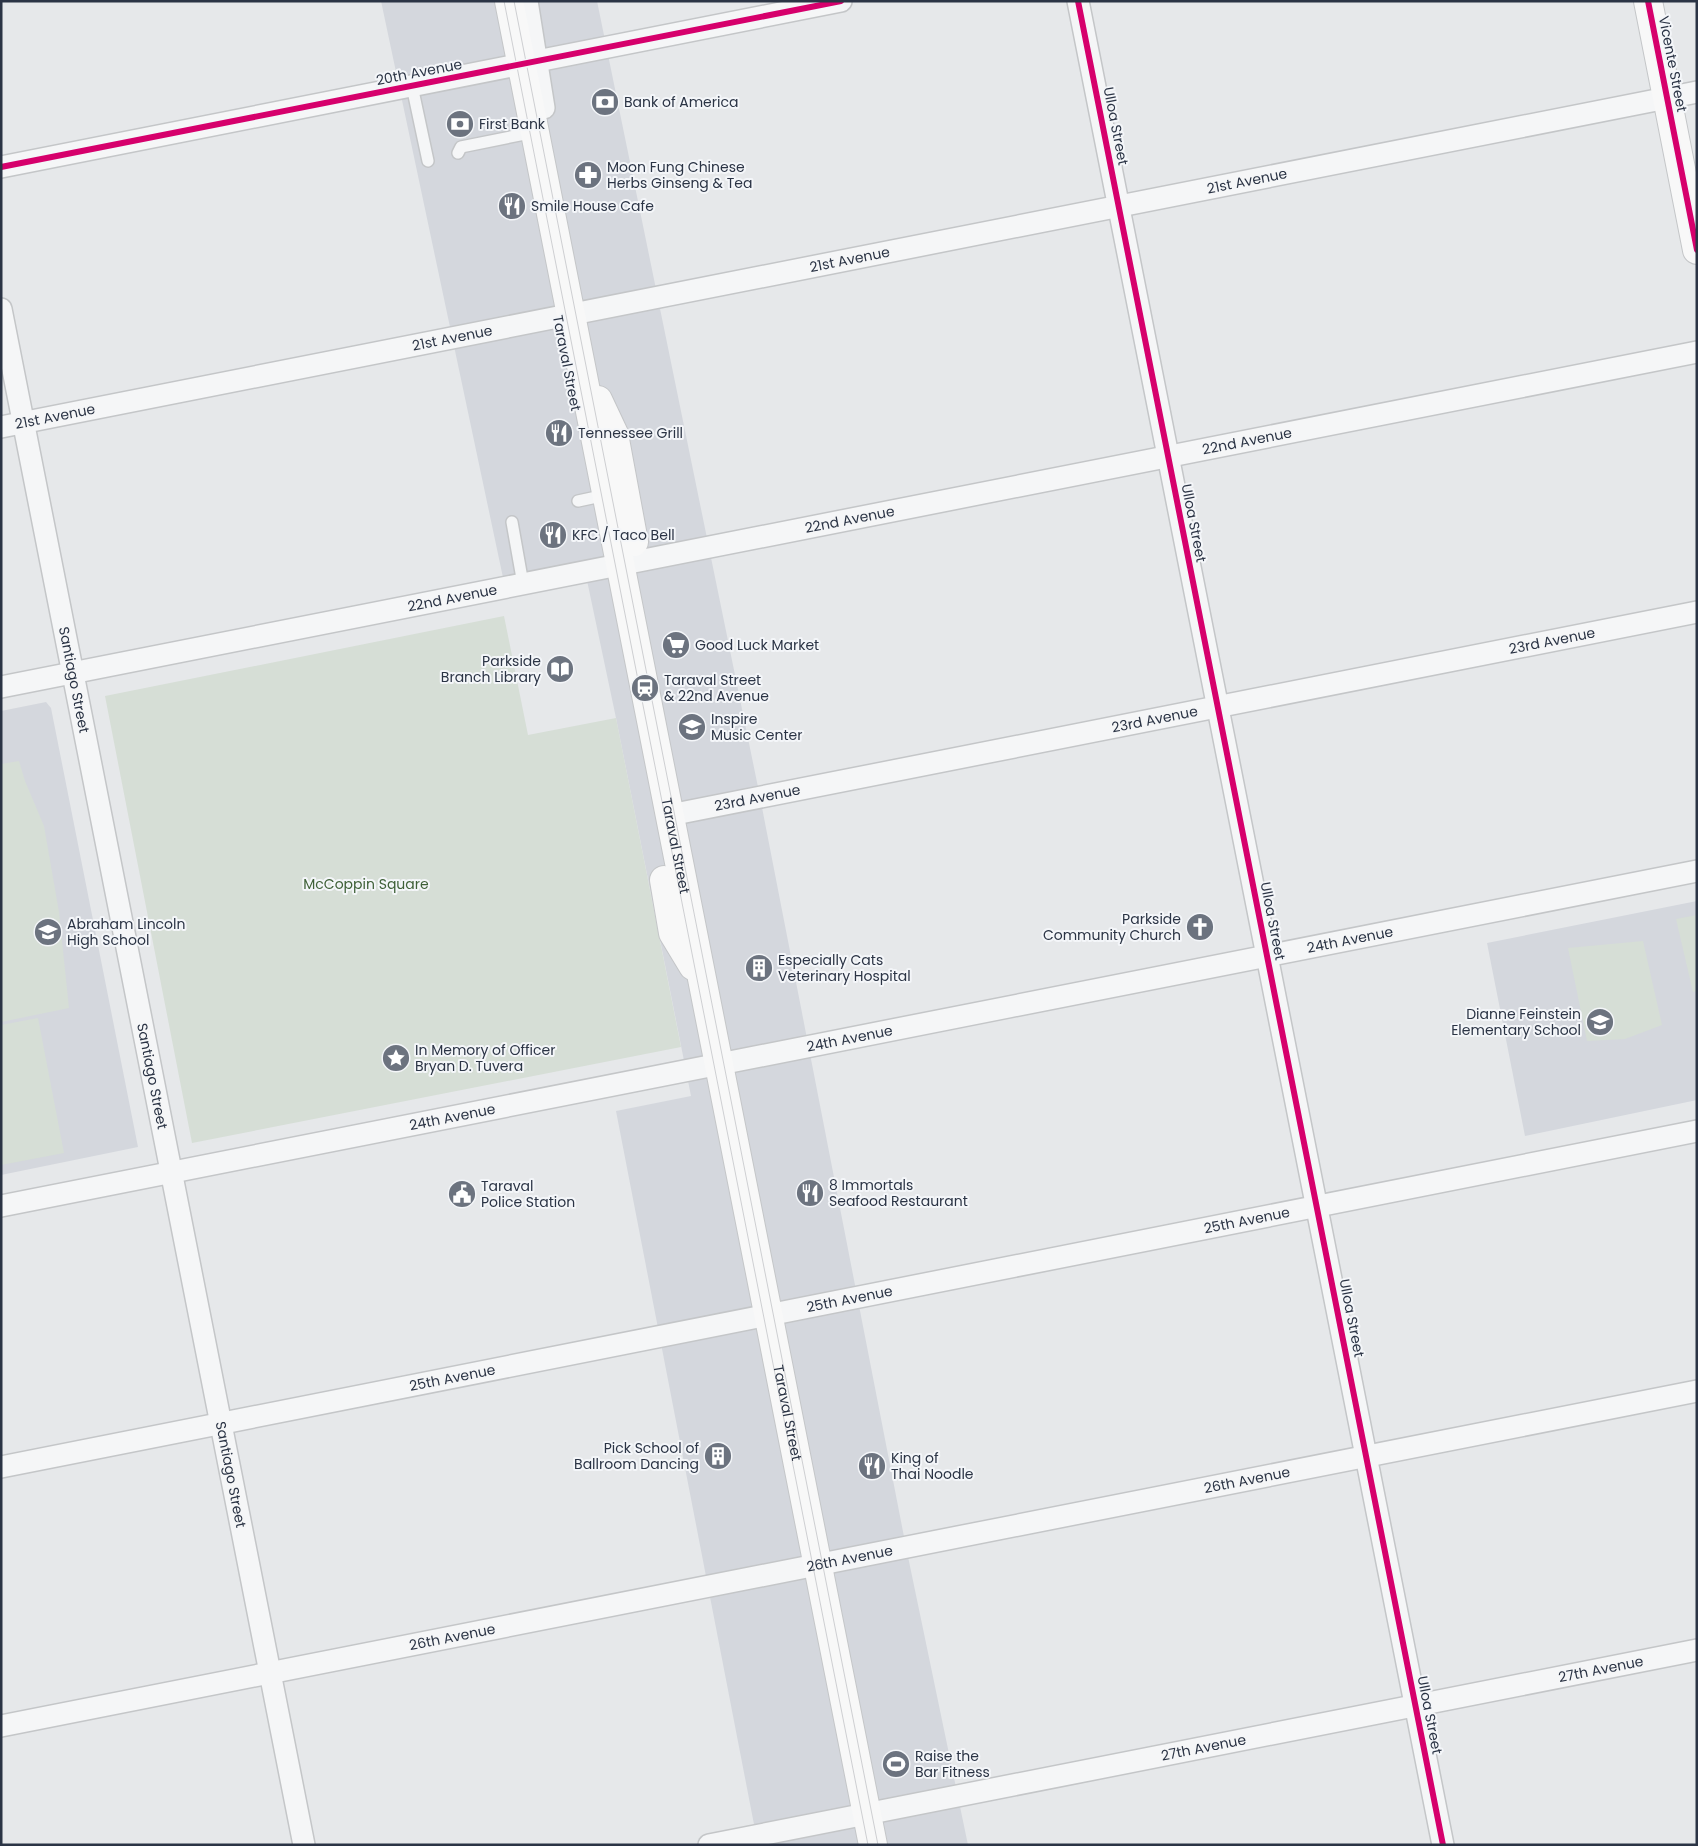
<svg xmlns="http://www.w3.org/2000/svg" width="1698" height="1846" font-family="Poppins,sans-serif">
<rect width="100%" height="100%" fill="#e6e8ea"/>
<path fill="#d4d7dd" d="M381 1H597L759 792 906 1547 968 1845H758L616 1111 691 1096 616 718 585 571 505 587Z
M46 702 51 708 138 1147 1 1175V711Z
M1697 901V1100L1525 1136 1487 943Z"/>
<path fill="#d6ded6" d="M504 616 528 735 616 718 681 1047 192 1143 105 696Z
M19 761 25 781 44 826 59 912 69 1008 1 1022V764Z
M1697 915V991L1693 992 1676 919Z
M1643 941 1662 1025 1625 1039 1587 1041 1568 948Z
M38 1018 64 1153 1 1165V1025Z"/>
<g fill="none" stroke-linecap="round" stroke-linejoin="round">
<defs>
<path id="lane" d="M412 86 428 161
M458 153 461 147 535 132
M578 501 606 495
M512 522 523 584"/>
<g id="street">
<path d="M527 1 544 108"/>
<path d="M1078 1 1443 1845"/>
<path d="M1 167 841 1"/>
<path id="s1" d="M1 309 304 1845"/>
<path id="s2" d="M1 427 1697 92"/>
<path id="s3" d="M1 687 1697 352"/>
<path id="s4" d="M670 815 1697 612"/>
<path id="s5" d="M1 1206 1697 871"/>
<path id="s6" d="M1 1467 1697 1131"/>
<path id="s7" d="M1 1726 1697 1391"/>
<path id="s8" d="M709 1845 1697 1650"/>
</g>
<g id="secondary">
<path id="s9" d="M509 1 873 1845"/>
<path d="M1648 1 1697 250"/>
<path d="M598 400 614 434 634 542"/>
<path d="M664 880 673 933 693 966"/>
</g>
</defs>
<use href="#lane" stroke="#c4c6c8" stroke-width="14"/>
<use href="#street" stroke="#c4c6c8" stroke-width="24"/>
<use href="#secondary" stroke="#c4c6c8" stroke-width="30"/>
<use href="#lane" stroke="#f5f6f7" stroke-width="11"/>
<use href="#street" stroke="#f5f6f7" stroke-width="21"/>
<use href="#secondary" stroke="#f8f8f8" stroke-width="28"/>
<path stroke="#cecfd2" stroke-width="1" d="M504 1 868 1845
M514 1 878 1845"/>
<defs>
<path id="cycleway" d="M1078 1 1443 1845
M1648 1 1697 250
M1 167 841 1"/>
</defs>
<use href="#cycleway" stroke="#f4f6f9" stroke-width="9"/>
<use href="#cycleway" stroke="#d6006c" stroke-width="6"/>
</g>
<defs>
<symbol id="bank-disc" viewBox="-11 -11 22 22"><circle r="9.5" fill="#6c737f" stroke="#f4f6f9"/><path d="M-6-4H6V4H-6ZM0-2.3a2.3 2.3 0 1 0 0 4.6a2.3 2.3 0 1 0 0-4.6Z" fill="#fff"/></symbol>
<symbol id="pharmacy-disc" viewBox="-11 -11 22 22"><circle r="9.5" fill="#6c737f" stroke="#f4f6f9"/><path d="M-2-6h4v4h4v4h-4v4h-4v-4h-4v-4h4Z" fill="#fff"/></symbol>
<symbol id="restaurant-disc" viewBox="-11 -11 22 22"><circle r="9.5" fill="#6c737f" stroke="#f4f6f9"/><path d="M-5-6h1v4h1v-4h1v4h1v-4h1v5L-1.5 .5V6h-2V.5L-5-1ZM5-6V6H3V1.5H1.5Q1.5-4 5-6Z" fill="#fff"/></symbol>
<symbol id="supermarket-disc" viewBox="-11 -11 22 22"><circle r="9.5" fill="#6c737f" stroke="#f4f6f9"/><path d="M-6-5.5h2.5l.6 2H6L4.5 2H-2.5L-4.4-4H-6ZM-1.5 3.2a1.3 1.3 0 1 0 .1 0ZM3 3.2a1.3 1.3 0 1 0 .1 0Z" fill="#fff"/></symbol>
<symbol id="library-disc" viewBox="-11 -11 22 22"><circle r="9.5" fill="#6c737f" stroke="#f4f6f9"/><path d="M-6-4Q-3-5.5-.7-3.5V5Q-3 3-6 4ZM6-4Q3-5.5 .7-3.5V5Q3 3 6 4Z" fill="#fff"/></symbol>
<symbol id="station-disc" viewBox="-11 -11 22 22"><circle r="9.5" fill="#6c737f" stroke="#f4f6f9"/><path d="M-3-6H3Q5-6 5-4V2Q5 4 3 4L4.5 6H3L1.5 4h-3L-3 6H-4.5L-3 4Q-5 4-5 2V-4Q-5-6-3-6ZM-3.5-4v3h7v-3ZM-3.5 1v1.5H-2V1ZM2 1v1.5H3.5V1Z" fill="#fff"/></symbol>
<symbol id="school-disc" viewBox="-11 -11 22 22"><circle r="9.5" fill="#6c737f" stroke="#f4f6f9"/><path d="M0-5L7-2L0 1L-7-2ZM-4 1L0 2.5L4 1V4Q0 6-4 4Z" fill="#fff"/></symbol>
<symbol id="church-disc" viewBox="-11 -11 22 22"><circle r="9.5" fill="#6c737f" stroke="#f4f6f9"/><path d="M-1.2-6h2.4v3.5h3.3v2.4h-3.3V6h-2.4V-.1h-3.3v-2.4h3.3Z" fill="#fff"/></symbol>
<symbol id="building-disc" viewBox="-11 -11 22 22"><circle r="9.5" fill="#6c737f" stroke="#f4f6f9"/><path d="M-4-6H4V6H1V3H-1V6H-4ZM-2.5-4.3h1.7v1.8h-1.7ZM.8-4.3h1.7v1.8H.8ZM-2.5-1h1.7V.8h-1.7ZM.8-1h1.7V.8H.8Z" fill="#fff"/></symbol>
<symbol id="sight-disc" viewBox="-11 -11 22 22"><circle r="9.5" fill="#6c737f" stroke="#f4f6f9"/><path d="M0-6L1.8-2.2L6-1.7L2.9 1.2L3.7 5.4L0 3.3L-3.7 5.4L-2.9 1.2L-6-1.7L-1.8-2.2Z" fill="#fff"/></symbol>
<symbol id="civic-disc" viewBox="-11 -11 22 22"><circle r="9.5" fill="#6c737f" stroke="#f4f6f9"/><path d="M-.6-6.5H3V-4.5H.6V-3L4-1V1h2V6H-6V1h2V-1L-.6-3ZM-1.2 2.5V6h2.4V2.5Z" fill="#fff"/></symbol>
<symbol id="stadium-disc" viewBox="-11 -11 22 22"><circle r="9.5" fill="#6c737f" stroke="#f4f6f9"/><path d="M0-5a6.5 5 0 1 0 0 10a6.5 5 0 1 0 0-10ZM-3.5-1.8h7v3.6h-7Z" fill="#fff"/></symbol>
</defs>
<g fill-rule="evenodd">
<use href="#bank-disc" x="589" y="86" width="32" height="32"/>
<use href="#bank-disc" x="444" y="108" width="32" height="32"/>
<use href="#pharmacy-disc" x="572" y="159" width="32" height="32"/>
<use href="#restaurant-disc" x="496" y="190" width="32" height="32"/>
<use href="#restaurant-disc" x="543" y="417" width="32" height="32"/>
<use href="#restaurant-disc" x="537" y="519" width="32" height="32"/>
<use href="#supermarket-disc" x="660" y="629" width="32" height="32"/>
<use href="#library-disc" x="544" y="653" width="32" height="32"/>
<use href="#station-disc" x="629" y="672" width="32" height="32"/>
<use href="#school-disc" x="676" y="711" width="32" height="32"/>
<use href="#church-disc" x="1184" y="911" width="32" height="32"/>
<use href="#school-disc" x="32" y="916" width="32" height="32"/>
<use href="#building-disc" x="743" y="952" width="32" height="32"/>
<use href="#school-disc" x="1584" y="1006" width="32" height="32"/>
<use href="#sight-disc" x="380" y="1042" width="32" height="32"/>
<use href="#restaurant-disc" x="794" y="1177" width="32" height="32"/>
<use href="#civic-disc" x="446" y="1178" width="32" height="32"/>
<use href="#building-disc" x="702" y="1440" width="32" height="32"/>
<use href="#restaurant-disc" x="856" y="1450" width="32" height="32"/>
<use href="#stadium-disc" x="880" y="1748" width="32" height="32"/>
</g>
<g text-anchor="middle" stroke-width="4" stroke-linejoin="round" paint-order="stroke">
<g font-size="14" fill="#2b3445" stroke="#f4f6f9">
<text transform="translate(1673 64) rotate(79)" y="5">Vicente Street</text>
<text transform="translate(419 72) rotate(-11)" y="5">20th Avenue</text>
<text transform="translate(1116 126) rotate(79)" y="5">Ulloa Street</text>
<text dy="5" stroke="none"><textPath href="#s2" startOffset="1270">21st Avenue</textPath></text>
<text dy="5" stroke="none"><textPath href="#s2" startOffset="865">21st Avenue</textPath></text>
<text dy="5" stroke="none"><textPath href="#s2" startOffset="460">21st Avenue</textPath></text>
<text transform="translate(567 363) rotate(79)" y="5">Taraval Street</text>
<text dy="5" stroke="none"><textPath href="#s2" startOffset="55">21st Avenue</textPath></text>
<text dy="5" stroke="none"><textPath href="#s3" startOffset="1270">22nd Avenue</textPath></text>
<text dy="5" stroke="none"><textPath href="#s3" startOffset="865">22nd Avenue</textPath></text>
<text transform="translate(1194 523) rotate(79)" y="5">Ulloa Street</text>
<text dy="5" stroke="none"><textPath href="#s3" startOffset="460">22nd Avenue</textPath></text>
<text dy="5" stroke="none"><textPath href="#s4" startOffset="899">23rd Avenue</textPath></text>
<text dy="5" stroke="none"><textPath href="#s1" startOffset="378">Santiago Street</textPath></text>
<text dy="5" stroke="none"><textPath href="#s4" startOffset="494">23rd Avenue</textPath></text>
<text dy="5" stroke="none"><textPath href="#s4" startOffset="89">23rd Avenue</textPath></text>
<text dy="5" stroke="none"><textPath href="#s9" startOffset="861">Taraval Street</textPath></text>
<text transform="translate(1273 921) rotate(79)" y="5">Ulloa Street</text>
<text dy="5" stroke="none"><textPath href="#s5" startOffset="1375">24th Avenue</textPath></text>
<text dy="5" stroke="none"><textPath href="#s5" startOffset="865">24th Avenue</textPath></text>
<text dy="5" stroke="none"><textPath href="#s1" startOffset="782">Santiago Street</textPath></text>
<text dy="5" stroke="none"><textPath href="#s5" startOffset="460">24th Avenue</textPath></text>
<text dy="5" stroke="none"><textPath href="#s6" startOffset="1270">25th Avenue</textPath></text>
<text dy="5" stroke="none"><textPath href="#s6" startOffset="865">25th Avenue</textPath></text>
<text transform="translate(1352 1318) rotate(79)" y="5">Ulloa Street</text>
<text dy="5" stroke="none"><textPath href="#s6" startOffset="460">25th Avenue</textPath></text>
<text dy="5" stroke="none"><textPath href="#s9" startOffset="1439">Taraval Street</textPath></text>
<text dy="5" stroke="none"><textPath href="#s1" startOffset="1188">Santiago Street</textPath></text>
<text dy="5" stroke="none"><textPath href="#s7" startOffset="1270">26th Avenue</textPath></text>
<text dy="5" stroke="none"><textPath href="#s7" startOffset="865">26th Avenue</textPath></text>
<text dy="5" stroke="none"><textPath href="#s7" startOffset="460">26th Avenue</textPath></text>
<text dy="5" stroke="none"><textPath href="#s8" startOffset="909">27th Avenue</textPath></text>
<text transform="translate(1430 1715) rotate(79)" y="5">Ulloa Street</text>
<text dy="5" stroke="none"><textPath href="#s8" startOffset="504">27th Avenue</textPath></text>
</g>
<g font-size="14" fill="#2b3445" stroke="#f4f6f9" text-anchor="start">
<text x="624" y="107">Bank of America</text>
<text x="479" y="129">First Bank</text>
<text x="607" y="172">Moon Fung Chinese<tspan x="607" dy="16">Herbs Ginseng &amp; Tea</tspan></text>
<text x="531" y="211">Smile House Cafe</text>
<text x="578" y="438">Tennessee Grill</text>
<text x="572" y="540">KFC / Taco Bell</text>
<text x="695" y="650">Good Luck Market</text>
<text x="541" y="666" text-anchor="end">Parkside<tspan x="541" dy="16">Branch Library</tspan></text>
<text x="664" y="685">Taraval Street<tspan x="664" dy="16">&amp; 22nd Avenue</tspan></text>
<text x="711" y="724">Inspire<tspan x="711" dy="16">Music Center</tspan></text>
<text x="1181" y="924" text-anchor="end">Parkside<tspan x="1181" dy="16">Community Church</tspan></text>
<text x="67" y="929">Abraham Lincoln<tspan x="67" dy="16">High School</tspan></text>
<text x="778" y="965">Especially Cats<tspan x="778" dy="16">Veterinary Hospital</tspan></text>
<text x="1581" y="1019" text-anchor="end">Dianne Feinstein<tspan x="1581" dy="16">Elementary School</tspan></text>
<text x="415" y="1055">In Memory of Officer<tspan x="415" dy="16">Bryan D. Tuvera</tspan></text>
<text x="829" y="1190">8 Immortals<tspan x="829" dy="16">Seafood Restaurant</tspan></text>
<text x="481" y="1191">Taraval<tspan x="481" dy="16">Police Station</tspan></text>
<text x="699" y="1453" text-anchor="end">Pick School of<tspan x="699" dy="16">Ballroom Dancing</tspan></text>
<text x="891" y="1463">King of<tspan x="891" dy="16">Thai Noodle</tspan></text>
<text x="915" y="1761">Raise the<tspan x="915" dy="16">Bar Fitness</tspan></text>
</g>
<g font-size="14" fill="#3f6138" stroke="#f4f6f9">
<text x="366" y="889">McCoppin Square</text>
</g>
</g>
<rect width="1698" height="1846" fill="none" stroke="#2b3445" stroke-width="5"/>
</svg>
